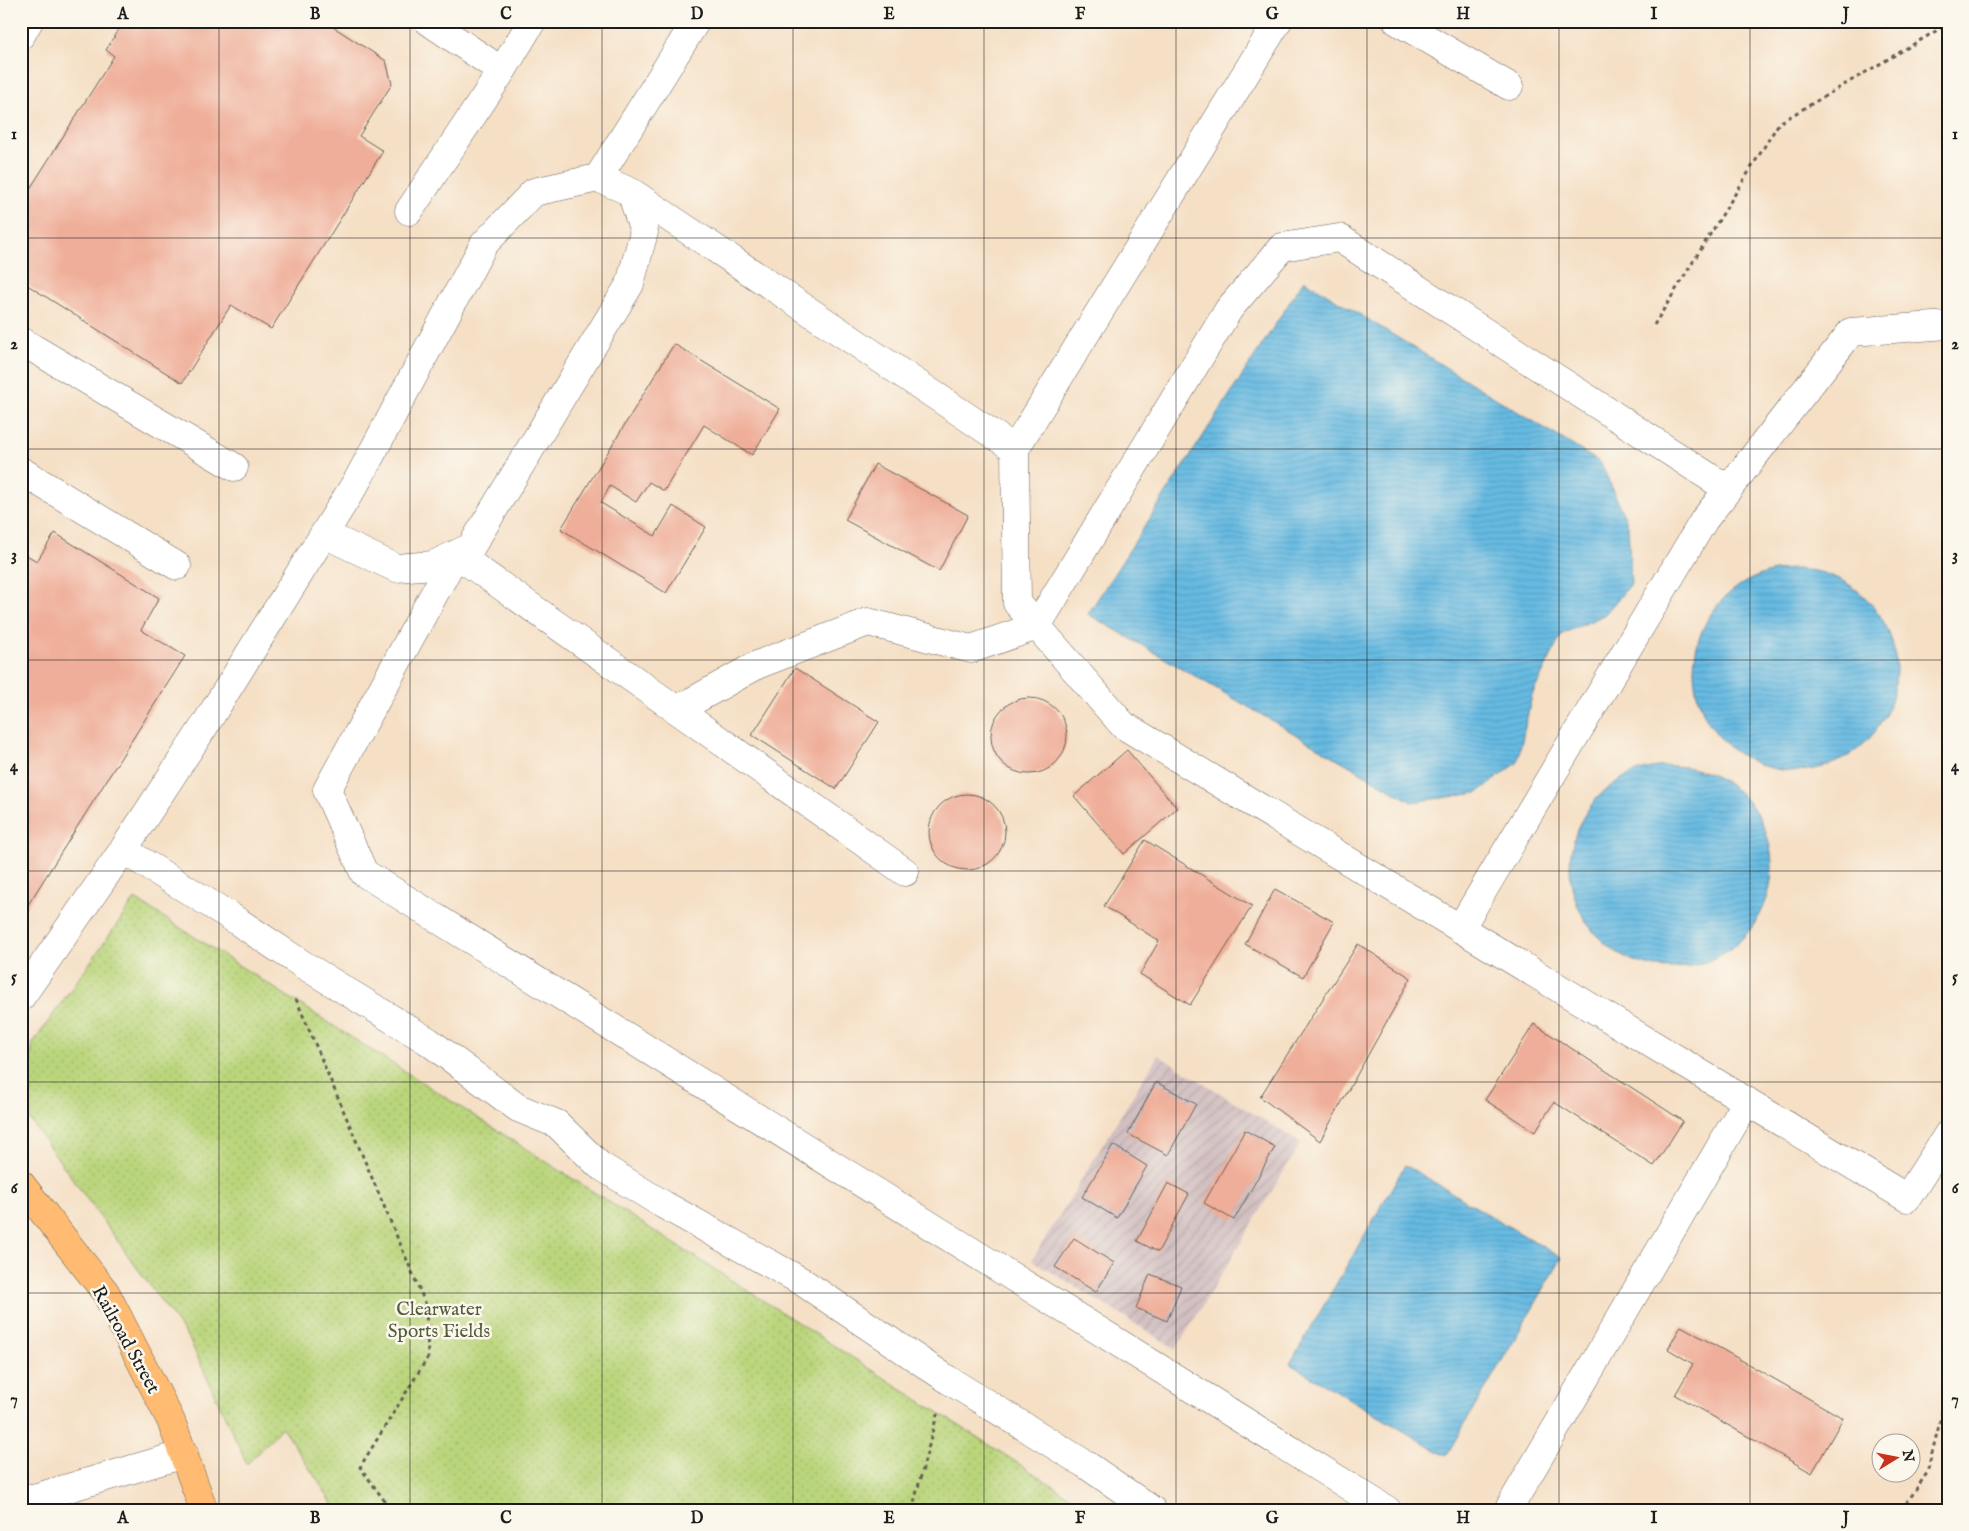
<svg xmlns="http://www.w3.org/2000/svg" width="1969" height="1531" font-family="'IM FELL English',serif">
<defs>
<pattern id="industrial-furrows" width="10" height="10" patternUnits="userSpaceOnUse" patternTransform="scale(1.25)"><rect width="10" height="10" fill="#d2bfc1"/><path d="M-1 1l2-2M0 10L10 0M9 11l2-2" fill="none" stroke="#b4a4a5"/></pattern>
<pattern id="park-dots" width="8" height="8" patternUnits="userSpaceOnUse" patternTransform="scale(1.25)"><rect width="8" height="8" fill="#bad57b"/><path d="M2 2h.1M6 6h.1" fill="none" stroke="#9fb66a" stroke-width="1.8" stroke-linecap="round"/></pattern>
<pattern id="water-rules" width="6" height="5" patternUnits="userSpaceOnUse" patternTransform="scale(1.25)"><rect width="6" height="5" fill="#66bae2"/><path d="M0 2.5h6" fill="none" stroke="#589fc1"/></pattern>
</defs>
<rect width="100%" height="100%" fill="#fbf7ec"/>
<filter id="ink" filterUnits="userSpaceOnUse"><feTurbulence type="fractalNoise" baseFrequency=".02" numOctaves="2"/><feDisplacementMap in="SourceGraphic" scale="10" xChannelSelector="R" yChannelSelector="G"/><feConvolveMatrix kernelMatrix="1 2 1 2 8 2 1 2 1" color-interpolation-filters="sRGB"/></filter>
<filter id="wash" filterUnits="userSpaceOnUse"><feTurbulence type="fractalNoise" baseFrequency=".0096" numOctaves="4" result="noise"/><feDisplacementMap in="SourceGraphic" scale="20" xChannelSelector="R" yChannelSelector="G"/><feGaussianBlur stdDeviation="1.12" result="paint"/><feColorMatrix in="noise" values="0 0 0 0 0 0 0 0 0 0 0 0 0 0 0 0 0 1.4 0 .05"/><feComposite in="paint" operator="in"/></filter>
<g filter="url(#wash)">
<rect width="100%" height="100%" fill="#f5dfc5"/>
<path fill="url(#industrial-furrows)" d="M1158 1055 1301 1143 1176 1349 1032 1260Z"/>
<path fill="url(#park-dots)" stroke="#6b784c" d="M135 899 1091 1510H337L282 1427 247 1464 190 1341 22 1109 33 1043Z"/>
<path fill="url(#water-rules)" stroke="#416b7f" d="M1304 280 1601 463 1628 525 1631 584 1604 615 1562 634 1532 695 1517 763 1477 793 1412 802 1088 614Z
M1694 670a101 101 0 1 1 202 0a101 101 0 1 1-202 0Z
M1570 867a101 101 0 1 1 202 0a101 101 0 1 1-202 0Z
M1405 1165 1562 1258 1446 1456 1290 1364Z"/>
<g id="blocks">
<path fill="#efae99" d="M124 21H324L386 61 392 84 359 136 383 151 271 329 231 305 182 383 21 281V203L114 56 106 50Z
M674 344 780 409 752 455 704 425 664 491 649 482 636 502 610 486 601 503 655 536 673 506 706 527 666 593 561 529Z
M875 464 968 515 939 571 845 520Z
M55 533 159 598 141 630 185 656 21 916V552L37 561Z
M795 668 879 722 836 789 752 735Z
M991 736a38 38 0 1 1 76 0a38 38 0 1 1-76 0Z
M1127 750 1177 808 1124 854 1074 796Z
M929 832a38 38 0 1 1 76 0a38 38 0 1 1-76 0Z
M1145 840 1252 906 1190 1005 1140 974 1159 941 1104 906Z
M1275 889 1334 922 1303 977 1245 944Z
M1358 944 1411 978 1320 1141 1260 1097Z
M1534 1024 1683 1121 1654 1166 1554 1102 1535 1132 1485 1100Z
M1156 1082 1196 1104 1168 1155 1128 1134Z
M1245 1130 1275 1147 1234 1220 1204 1203Z
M1113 1145 1147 1166 1117 1218 1082 1197Z
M1168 1183 1189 1194 1158 1252 1137 1241Z
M1074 1238 1114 1263 1096 1292 1055 1267Z
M1150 1274 1181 1286 1167 1321 1136 1308Z
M1681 1326 1843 1418 1812 1473 1675 1395 1693 1364 1668 1349Z"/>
</g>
</g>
<g filter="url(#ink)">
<use href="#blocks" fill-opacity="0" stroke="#686057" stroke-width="1"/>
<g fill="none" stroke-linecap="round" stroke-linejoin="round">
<defs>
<path id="minor" d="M428 21 502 71
M1397 21 1509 86
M21 35 29 21
M598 178 696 21
M631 192 1015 449 1278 21
M409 211 502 71 532 21
M21 341 234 467
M1015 449 1017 603 1123 725 1907 1198 1948 1134
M21 471 177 566
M677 710 905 872
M123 850 225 913 302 964 428 1041 518 1108 557 1124 599 1165 664 1205 801 1281 947 1379 1085 1464 1152 1510
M1460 929 1704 520 1851 332 1948 325
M21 997 123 850 205 725 357 481 484 244 534 192 598 178 631 192 644 232 630 284 471 547 433 565 396 568 324 534
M21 1497 34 1498 184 1454
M1387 1510 364 873 327 790 456 554 677 710 757 665 868 622 971 649 1037 626 1229 309 1282 247 1339 238 1728 489
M1508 1510 1747 1101"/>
<path id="major" d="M21 1184 106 1293 171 1421 204 1510"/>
</defs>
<use href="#minor" stroke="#686057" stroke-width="29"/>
<use href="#major" stroke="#686057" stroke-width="29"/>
<path stroke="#686057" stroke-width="3" stroke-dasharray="4 4" stroke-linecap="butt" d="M1654 325 1779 123 1948 24
M296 999 426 1305 428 1357 360 1467 391 1510
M912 1510 938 1411
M1902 1510 1927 1473 1948 1389"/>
<use href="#minor" stroke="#fff" stroke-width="28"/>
<use href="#major" stroke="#febb71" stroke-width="28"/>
</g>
</g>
<path fill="none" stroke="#1c1c1c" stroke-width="1" stroke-opacity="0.55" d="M219 21V1510M410 21V1510M602 21V1510M793 21V1510M984 21V1510M1176 21V1510M1367 21V1510M1559 21V1510M1750 21V1510M21 238H1948M21 449H1948M21 660H1948M21 871H1948M21 1082H1948M21 1293H1948"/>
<g text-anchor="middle" stroke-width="5" stroke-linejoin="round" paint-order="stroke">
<g font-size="19" fill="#535d3d" stroke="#fbf7ec">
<text x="439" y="1315">Clearwater<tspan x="439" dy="22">Sports Fields</tspan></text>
</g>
<g font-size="19" fill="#1c1c1c" stroke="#fbf7ec">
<text transform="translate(127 1339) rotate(61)" y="7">Railroad Street</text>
</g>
</g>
<rect width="1969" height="1531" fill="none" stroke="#fbf7ec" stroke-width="55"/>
<g transform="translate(1896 1458) rotate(80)"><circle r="24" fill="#fbf7ec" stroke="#a29f99"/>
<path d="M0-4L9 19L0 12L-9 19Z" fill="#c8321e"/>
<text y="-8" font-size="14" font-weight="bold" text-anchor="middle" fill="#1c1c1c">N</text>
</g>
<rect x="28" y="28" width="1914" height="1476" fill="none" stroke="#1c1c1c" stroke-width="2"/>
<g font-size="16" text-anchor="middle" font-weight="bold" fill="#1c1c1c">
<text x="123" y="19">A</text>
<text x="315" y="19">B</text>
<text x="506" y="19">C</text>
<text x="697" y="19">D</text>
<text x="889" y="19">E</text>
<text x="1080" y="19">F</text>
<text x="1272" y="19">G</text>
<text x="1463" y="19">H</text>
<text x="1654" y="19">I</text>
<text x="1846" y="19">J</text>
<text x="14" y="139">1</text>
<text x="1955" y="139">1</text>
<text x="14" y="349">2</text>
<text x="1955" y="349">2</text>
<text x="14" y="560">3</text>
<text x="1955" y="560">3</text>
<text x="14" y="771">4</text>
<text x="1955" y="771">4</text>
<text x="14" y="982">5</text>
<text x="1955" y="982">5</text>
<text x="14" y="1193">6</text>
<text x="1955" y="1193">6</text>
<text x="14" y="1404">7</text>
<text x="1955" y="1404">7</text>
<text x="123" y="1523">A</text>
<text x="315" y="1523">B</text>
<text x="506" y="1523">C</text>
<text x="697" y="1523">D</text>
<text x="889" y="1523">E</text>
<text x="1080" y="1523">F</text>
<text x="1272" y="1523">G</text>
<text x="1463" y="1523">H</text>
<text x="1654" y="1523">I</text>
<text x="1846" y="1523">J</text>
</g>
</svg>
